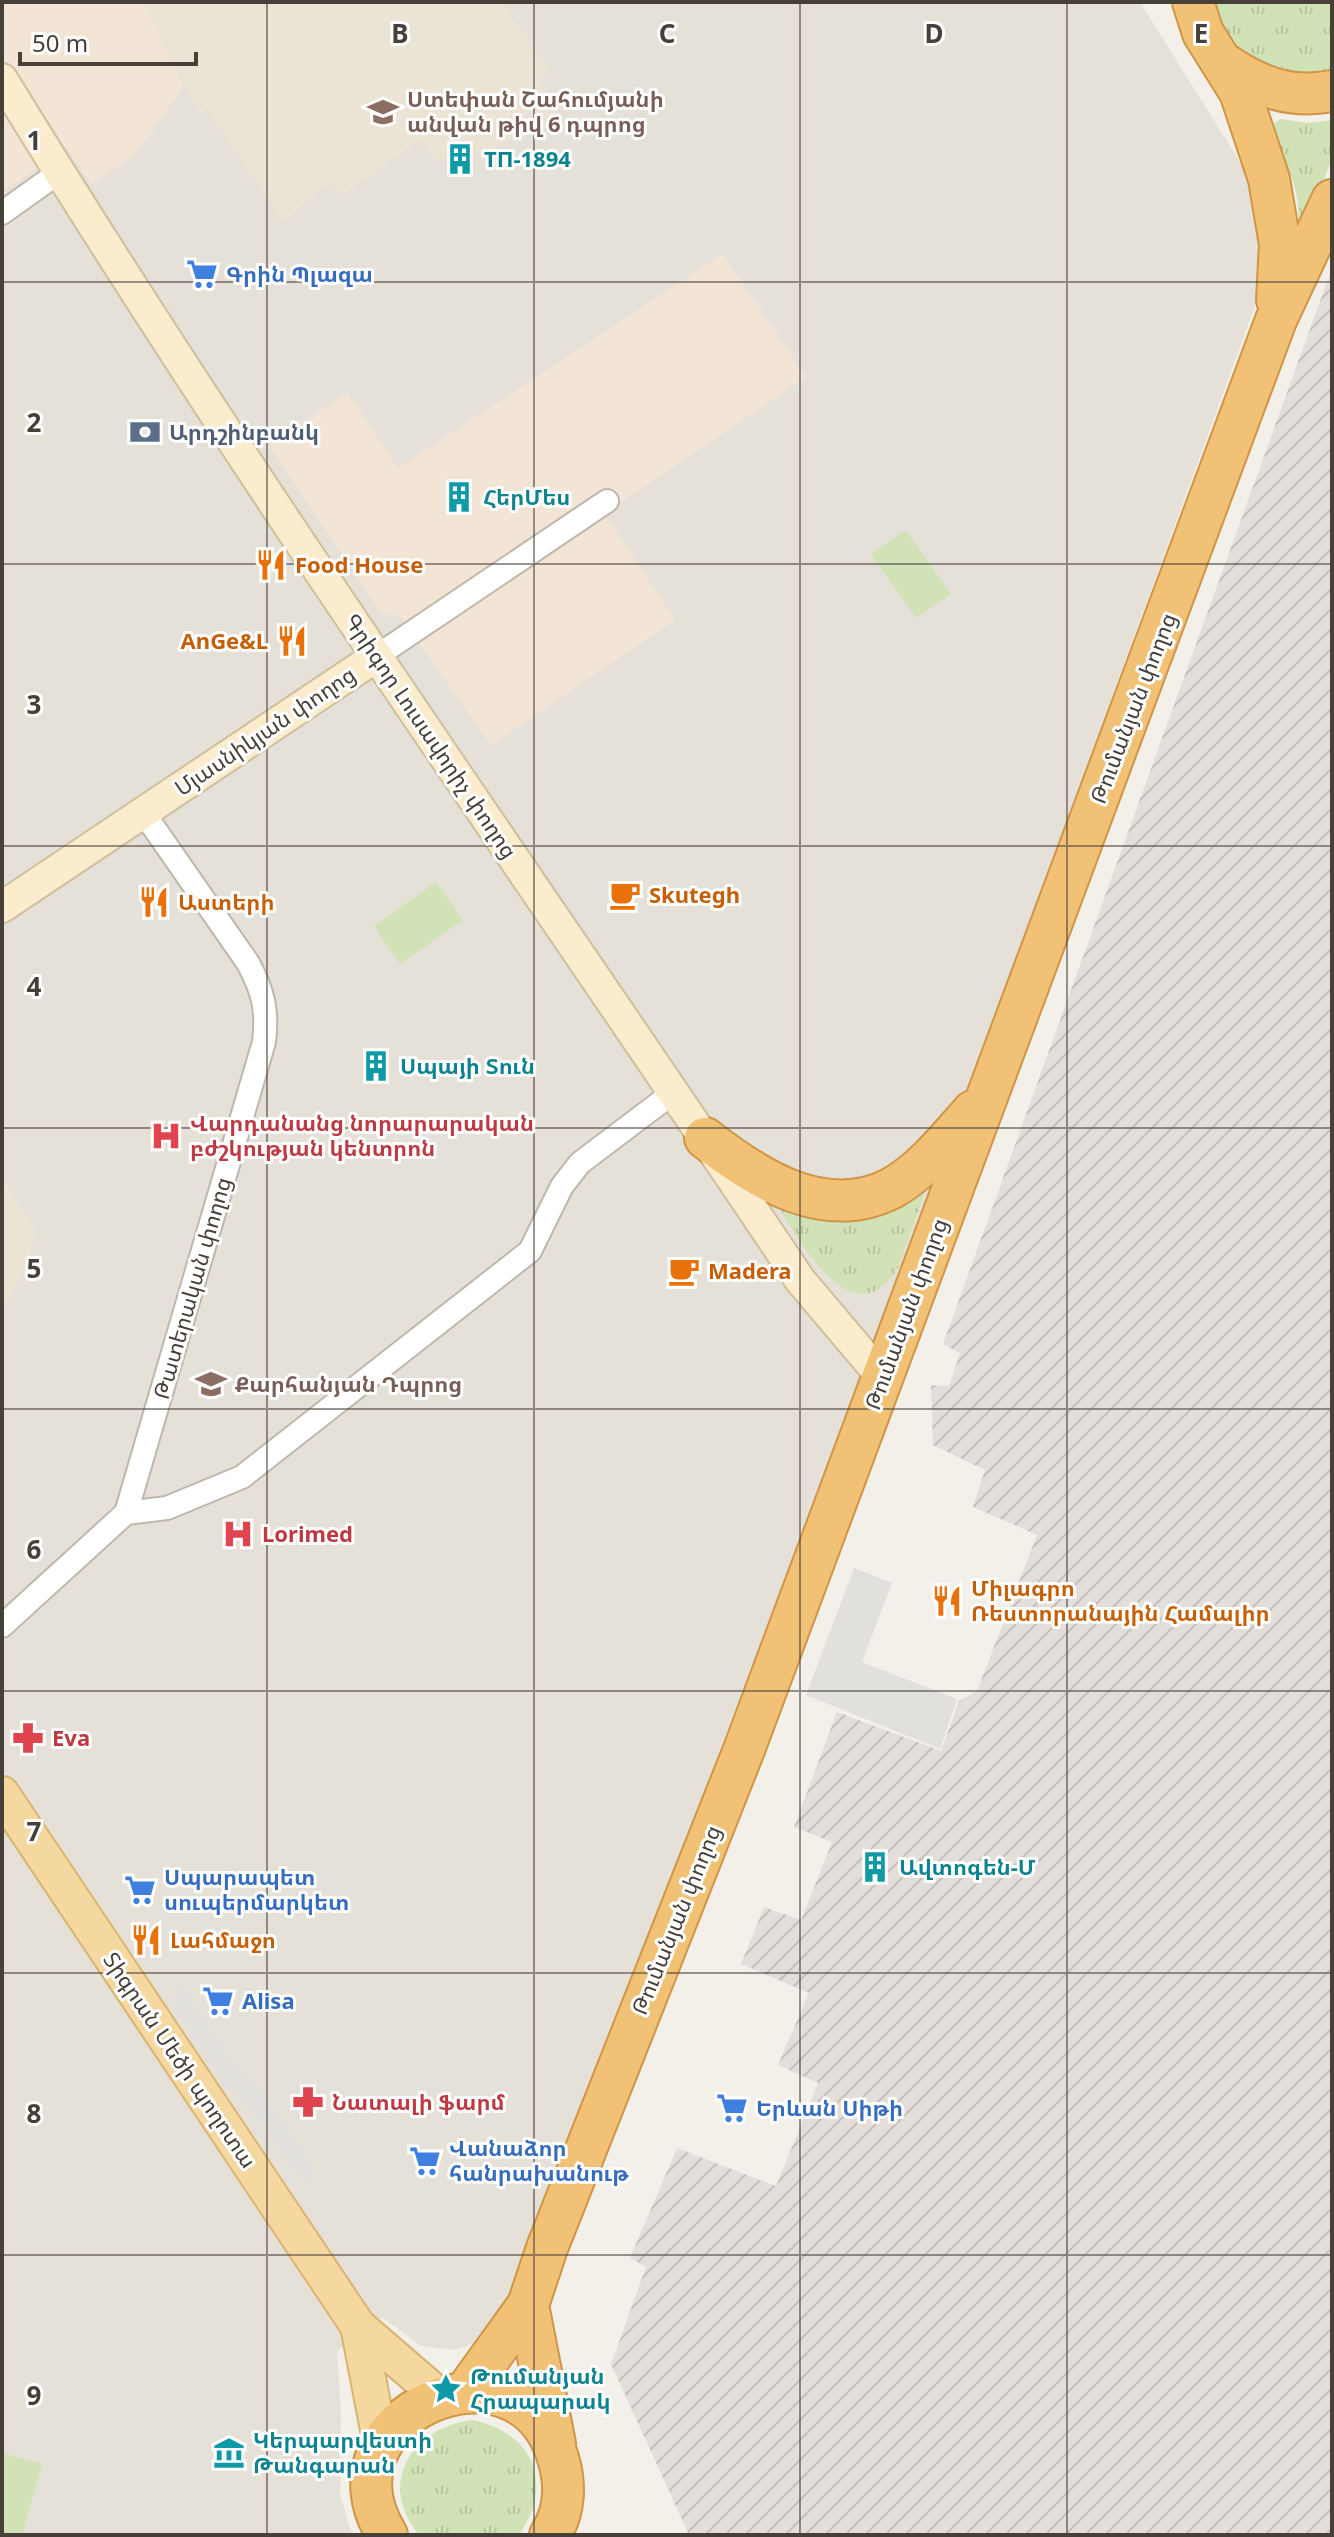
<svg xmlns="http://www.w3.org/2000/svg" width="1334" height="2537" font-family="'Noto Sans','Noto Sans Armenian',sans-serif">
<defs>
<pattern id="industrial-furrows" width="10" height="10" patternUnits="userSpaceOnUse" patternTransform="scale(2)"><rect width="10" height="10" fill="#e3deda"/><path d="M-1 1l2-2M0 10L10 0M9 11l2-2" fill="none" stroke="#c4c0bc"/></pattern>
<pattern id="grass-tufts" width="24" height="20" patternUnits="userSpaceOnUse" patternTransform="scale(2)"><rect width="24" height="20" fill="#d1e3b6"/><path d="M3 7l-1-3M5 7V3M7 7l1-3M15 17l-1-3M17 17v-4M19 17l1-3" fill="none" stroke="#b5c49d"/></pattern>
</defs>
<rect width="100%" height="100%" fill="#f3efe9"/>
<path fill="#e6e1d8" d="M2 2H1140L1257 189 1265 246 1254 309 901 1271 510 2304 485 2339 455 2350 421 2346 382 2317 337 2351 341 2415 340 2494 352 2535H2Z"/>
<path fill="#f3e5d6" d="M2 2H143L184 86 136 154 91 184 67 148 2 192Z
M723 254 806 377 604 514 675 620 491 745 402 618 381 613 269 445 347 393 398 468Z"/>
<path fill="url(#industrial-furrows)" d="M1332 268V2535H689L611 2364 646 2267 630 2258 677 2148 776 2186 818 2083 778 2065 809 1993 741 1964 764 1907 801 1920 832 1842 794 1827 837 1712 941 1751 959 1701 977 1691 1037 1535 973 1507 985 1470 933 1445 931 1385 949 1386 960 1353 943 1344Z"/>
<path fill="#ebe3d4" d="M143 2H502L549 70 537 79 559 111 481 155 469 140 439 162 421 139 344 194 332 181 283 222 208 109 200 113Z
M2 1179 36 1230 27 1263 2 1314Z"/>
<path fill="url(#grass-tufts)" d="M1212 2H1332V77C1313 82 1302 79 1283 73 1234 59 1230 48 1212 2Z
M1281 119 1309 123 1332 120V159L1298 245C1299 218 1300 198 1290 173 1284 157 1267 144 1268 127Z
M936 1161 898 1268C849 1346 793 1227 766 1187L788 1198Z
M472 2420C533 2432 555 2483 519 2535H419C376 2484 412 2427 472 2420Z"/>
<path fill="#d1e3b6" d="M906 530 951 594 916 618 871 554Z
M436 882 463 920 400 964 374 926Z
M2 2453 42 2464 22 2535H2Z"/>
<path fill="#e2e0dd" d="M854 1568 892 1583 862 1662 957 1699 940 1749 806 1695Z
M182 1986 239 2071 256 2085 316 2171 305 2185 242 2096 226 2083 171 2000Z"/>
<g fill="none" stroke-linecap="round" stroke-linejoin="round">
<defs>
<path id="street" d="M2 213 58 173
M377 656 607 501
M126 1513 264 1042C268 1010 263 991 248 963L143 812
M2 1626 126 1513 167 1508 242 1477 530 1251 562 1186 580 1163 674 1092"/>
<path id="secondary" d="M2 79C253 489 533 881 800 1280L882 1377
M2 907 377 656"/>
<path id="primary" d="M2 1794 358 2326 439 2396
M358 2326 381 2445"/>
<path id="highway" d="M1193 2 1203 33 1240 92 1269 179 1280 244 1277 300
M1225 64C1259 87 1290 99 1332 91
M705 1138C756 1178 825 1223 892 1188 924 1170 949 1138 973 1111
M528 2305 555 2444
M466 2391 528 2305 547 2248 745 1747 1276 320 1332 200
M387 2535C313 2415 520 2326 558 2458 566 2484 565 2512 550 2535"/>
</defs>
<use href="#street" stroke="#beb7ac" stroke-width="26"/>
<use href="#secondary" stroke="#cebf9d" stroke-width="34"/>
<use href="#primary" stroke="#d9b471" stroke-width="38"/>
<use href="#highway" stroke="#cf9647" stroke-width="44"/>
<use href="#street" stroke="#fff" stroke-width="22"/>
<use href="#secondary" stroke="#faeccc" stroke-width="30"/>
<use href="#primary" stroke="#f5d8a0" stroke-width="34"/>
<use href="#highway" stroke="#f1c176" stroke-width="40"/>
</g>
<path fill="none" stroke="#464038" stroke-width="2" stroke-opacity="0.55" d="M267 2V2535M534 2V2535M800 2V2535M1067 2V2535M2 282H1332M2 564H1332M2 846H1332M2 1128H1332M2 1409H1332M2 1691H1332M2 1973H1332M2 2255H1332"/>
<defs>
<symbol id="school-bare" viewBox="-9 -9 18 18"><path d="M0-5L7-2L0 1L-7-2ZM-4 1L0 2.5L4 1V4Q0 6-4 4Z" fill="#8d6e63" stroke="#fff" stroke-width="2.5" paint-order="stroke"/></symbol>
<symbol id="building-bare" viewBox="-9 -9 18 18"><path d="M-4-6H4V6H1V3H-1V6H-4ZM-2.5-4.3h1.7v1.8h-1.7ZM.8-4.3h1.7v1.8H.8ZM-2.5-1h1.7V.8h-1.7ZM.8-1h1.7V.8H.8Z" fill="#0f9aa8" stroke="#fff" stroke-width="2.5" paint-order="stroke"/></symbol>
<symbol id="supermarket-bare" viewBox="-9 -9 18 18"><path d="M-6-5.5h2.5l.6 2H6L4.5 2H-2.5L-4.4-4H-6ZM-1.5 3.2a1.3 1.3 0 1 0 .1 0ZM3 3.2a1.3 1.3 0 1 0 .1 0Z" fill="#3f7fe0" stroke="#fff" stroke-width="2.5" paint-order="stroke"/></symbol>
<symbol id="bank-bare" viewBox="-9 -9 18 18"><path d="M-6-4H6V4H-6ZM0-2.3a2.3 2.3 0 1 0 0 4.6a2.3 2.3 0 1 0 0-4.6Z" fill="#5c6f8a" stroke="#fff" stroke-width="2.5" paint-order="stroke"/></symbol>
<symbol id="restaurant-bare" viewBox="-9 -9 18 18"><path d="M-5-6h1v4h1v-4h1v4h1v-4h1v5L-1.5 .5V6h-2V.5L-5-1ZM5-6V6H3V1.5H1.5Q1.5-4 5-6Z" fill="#e8710a" stroke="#fff" stroke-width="2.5" paint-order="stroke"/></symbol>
<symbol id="cafe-bare" viewBox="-9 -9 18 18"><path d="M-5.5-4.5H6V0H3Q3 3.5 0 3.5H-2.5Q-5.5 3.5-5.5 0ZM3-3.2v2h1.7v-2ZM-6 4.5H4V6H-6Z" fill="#e8710a" stroke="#fff" stroke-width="2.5" paint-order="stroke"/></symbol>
<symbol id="hospital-bare" viewBox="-9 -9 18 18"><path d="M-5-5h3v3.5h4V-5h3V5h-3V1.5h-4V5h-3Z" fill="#e0444e" stroke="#fff" stroke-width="2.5" paint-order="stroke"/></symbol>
<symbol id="pharmacy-bare" viewBox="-9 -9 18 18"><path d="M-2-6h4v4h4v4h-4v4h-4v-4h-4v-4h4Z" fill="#e0444e" stroke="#fff" stroke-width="2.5" paint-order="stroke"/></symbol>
<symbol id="sight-bare" viewBox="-9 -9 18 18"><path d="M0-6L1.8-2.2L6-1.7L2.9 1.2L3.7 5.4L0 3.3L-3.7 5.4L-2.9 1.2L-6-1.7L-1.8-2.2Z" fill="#0f9aa8" stroke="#fff" stroke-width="2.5" paint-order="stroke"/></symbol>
<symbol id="museum-bare" viewBox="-9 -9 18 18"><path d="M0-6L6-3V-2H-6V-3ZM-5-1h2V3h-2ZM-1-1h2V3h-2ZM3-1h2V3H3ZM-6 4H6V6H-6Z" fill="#0f9aa8" stroke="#fff" stroke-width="2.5" paint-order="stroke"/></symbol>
</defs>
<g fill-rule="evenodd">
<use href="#school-bare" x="361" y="90" width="44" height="44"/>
<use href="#building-bare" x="438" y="137" width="44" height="44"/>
<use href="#supermarket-bare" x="180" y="252" width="44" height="44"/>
<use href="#bank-bare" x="123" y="410" width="44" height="44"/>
<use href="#building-bare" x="437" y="475" width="44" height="44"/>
<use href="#restaurant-bare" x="249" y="543" width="44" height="44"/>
<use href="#restaurant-bare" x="270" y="619" width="44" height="44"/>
<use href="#cafe-bare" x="603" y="873" width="44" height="44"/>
<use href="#restaurant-bare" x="132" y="880" width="44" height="44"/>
<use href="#building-bare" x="354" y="1044" width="44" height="44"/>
<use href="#hospital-bare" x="144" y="1114" width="44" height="44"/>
<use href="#cafe-bare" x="662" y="1249" width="44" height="44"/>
<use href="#school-bare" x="189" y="1362" width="44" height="44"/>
<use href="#hospital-bare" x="216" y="1512" width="44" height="44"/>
<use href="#restaurant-bare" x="925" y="1579" width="44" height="44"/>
<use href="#pharmacy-bare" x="6" y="1716" width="44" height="44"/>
<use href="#building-bare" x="853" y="1845" width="44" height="44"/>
<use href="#supermarket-bare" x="118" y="1868" width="44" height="44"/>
<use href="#restaurant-bare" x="124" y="1918" width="44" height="44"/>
<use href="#supermarket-bare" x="196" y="1979" width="44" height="44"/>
<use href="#pharmacy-bare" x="286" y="2080" width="44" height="44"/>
<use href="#supermarket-bare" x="710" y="2086" width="44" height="44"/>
<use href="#supermarket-bare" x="403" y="2139" width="44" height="44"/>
<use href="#sight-bare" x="424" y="2367" width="44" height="44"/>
<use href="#museum-bare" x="207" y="2431" width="44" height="44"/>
</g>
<g text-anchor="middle" stroke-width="6" stroke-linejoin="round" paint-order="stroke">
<g font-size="22" font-weight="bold" fill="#785e54" stroke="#fff" text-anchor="start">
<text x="407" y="107">Ստեփան Շահումյանի<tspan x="407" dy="25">անվան թիվ 6 դպրոց</tspan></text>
<text x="235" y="1392">Քարհանյան Դպրոց</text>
</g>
<g font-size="22" font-weight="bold" fill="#0d838f" stroke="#fff" text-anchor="start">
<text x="484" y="167">ТП-1894</text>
<text x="483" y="505">ՀերՄես</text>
<text x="400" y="1074">Սպայի Տուն</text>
<text x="899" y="1875">Ավտոգեն-Մ</text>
<text x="470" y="2384">Թումանյան<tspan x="470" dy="25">Հրապարակ</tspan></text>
<text x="253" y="2448">Կերպարվեստի<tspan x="253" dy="25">Թանգարան</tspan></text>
</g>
<g font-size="22" font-weight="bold" fill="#366cbe" stroke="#fff" text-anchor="start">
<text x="226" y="282">Գրին Պլազա</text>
<text x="164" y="1885">Սպարապետ<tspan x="164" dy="25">սուպերմարկետ</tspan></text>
<text x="242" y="2009">Alisa</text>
<text x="756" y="2116">Երևան Սիթի</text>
<text x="449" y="2156">Վանաձոր<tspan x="449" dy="25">հանրախանութ</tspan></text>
</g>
<g font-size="22" font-weight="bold" fill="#4e5e75" stroke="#fff" text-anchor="start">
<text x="169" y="440">Արդշինբանկ</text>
</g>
<g font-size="22" font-weight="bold" fill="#c56008" stroke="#fff" text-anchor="start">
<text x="295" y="573">Food House</text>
<text x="268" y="649" text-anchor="end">AnGe&amp;L</text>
<text x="649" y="903">Skutegh</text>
<text x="178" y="910">Աստերի</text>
<text x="708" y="1279">Madera</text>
<text x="971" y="1596">Միլագրո<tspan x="971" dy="25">Ռեստորանային Համալիր</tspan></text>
<text x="170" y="1948">Լահմաջո</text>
</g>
<g font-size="22" fill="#464038" stroke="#fff">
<text transform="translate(1133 708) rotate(-69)" y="8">Թումանյան փողոց</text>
<text transform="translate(265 731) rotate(-34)" y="8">Մյասնիկյան փողոց</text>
<text transform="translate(431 736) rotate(56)" y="8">Գրիգոր Լուսավորիչ փողոց</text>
<text transform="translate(192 1288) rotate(-74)" y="8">Թատերական փողոց</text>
<text transform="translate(906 1314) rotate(-70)" y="8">Թումանյան փողոց</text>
<text transform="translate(676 1920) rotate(-68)" y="8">Թումանյան փողոց</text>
<text transform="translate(180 2060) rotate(56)" y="8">Տիգրան Մեծի պողոտա</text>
</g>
<g font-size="22" font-weight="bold" fill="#be3a42" stroke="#fff" text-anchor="start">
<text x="190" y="1131">Վարդանանց նորարարական<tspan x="190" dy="25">բժշկության կենտրոն</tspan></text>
<text x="262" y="1542">Lorimed</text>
<text x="52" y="1746">Eva</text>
<text x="332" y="2110">Նատալի ֆարմ</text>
</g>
</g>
<g font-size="26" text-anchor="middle" font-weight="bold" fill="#464038" stroke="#fff" stroke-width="6" stroke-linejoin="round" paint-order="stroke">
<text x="400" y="43">B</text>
<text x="667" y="43">C</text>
<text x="934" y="43">D</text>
<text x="1201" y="43">E</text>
<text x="34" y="150">1</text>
<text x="34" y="432">2</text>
<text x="34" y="714">3</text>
<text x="34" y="996">4</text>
<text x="34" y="1278">5</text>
<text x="34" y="1559">6</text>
<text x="34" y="1841">7</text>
<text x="34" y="2123">8</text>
<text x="34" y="2405">9</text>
</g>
<rect width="1334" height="2537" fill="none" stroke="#464038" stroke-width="8"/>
<path d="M20 52v12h176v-12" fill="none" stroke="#464038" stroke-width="4"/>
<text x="32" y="52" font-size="24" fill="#464038" stroke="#ffffff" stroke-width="6" paint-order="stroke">50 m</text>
</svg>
